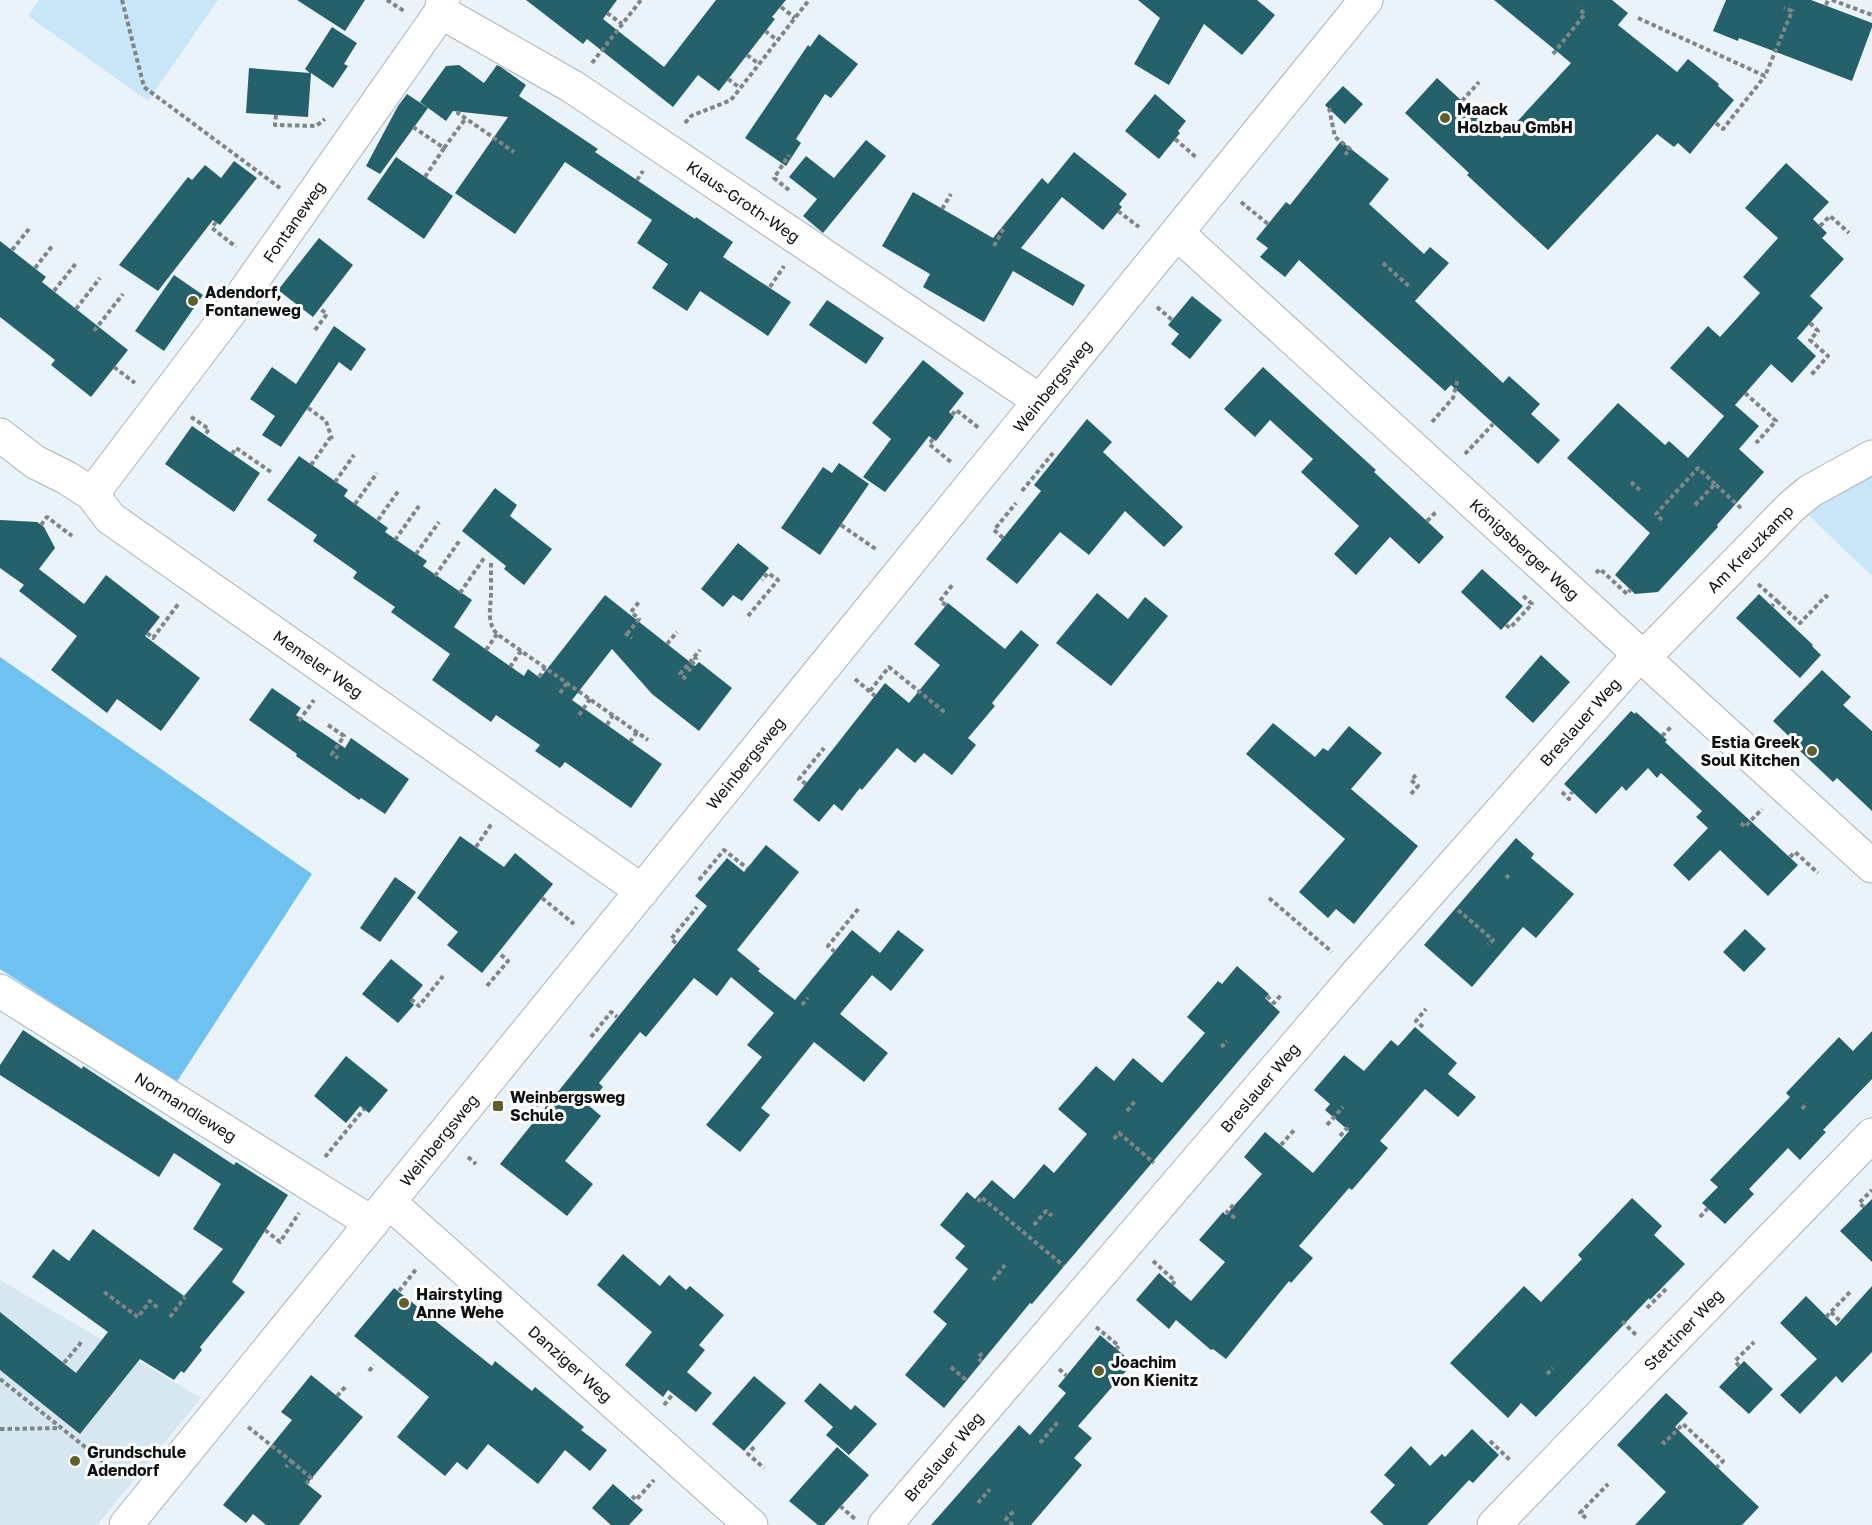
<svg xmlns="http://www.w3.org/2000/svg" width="1872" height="1525" font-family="'Golos Text',sans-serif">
<rect width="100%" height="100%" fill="#e9f3f9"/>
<path fill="#d6e7f1" d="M0 1280 201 1398 97 1525H0Z"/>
<path fill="#c8e6f7" d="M39 0H218L148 101 28 16Z
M1872 476V576L1804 511Z"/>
<path fill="#6fc2f0" d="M0 657 312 874 176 1083 0 969Z"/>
<path fill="#25616a" d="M297 0H365L345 31Z
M526 0H617L603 19 664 67 716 0H786L772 17 775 19 719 91 698 75 673 107 587 39 583 44Z
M1138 0H1257L1275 15 1242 55 1204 24 1169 85 1134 64 1160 18Z
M1494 0H1612L1628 13 1618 25 1677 72 1688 59 1719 84 1718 86 1734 100 1690 154 1678 143 1674 147 1657 134 1548 250 1467 175 1469 173 1405 113 1437 78 1502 138 1571 63Z
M1726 0H1811L1872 23V27L1852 81 1739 38 1738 41 1713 31Z
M332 27 357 43 344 64 348 66 333 88 311 73 308 117 246 113 249 68 310 73 305 69Z
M819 34 858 64 831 98 825 94 796 139 801 143 786 166 745 138 808 45 810 47Z
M459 65 484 83 497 65 501 67 526 85 519 96 598 149 595 152 695 219 696 217 733 242 723 257 791 302 768 336 700 291 687 311 652 288 668 264 637 243 652 220 565 162 515 234 455 193 508 117 453 111 446 121 420 102 446 66Z
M1343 86 1363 104 1345 124 1325 105Z
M407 94 428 108 380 174 366 166 398 106Z
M1155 94 1186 121 1178 131 1180 133 1159 159 1125 131Z
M866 140 886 156 823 233 803 216 817 199 789 177 806 156 834 178Z
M1341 141 1389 179 1369 204 1424 254 1430 247 1449 263 1415 301 1503 383 1509 376 1540 404 1531 414 1560 440 1538 464 1451 385 1445 391 1299 260 1285 277 1260 257 1268 248 1256 239 1286 202 1290 205Z
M1074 152 1127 194 1119 204 1122 207 1103 230 1062 197 1021 248 1085 285 1073 306 1013 271 984 322 923 287 930 274 882 246 913 192 993 238 1042 178 1048 184Z
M396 157 453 196 424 239 367 199Z
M234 161 257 178 220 225 213 220 158 291 119 265 188 177 192 180 205 165 221 178Z
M1786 163 1829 202 1813 219 1827 233 1822 238 1844 259 1810 296 1823 308 1797 338 1816 356 1792 383 1771 364 1735 405 1759 426 1739 449 1764 472 1717 525 1718 527 1658 592 1635 594 1615 575 1650 533 1567 458 1618 403 1665 445 1669 441 1688 458 1724 416 1670 368 1708 326 1720 337 1760 293 1743 277 1778 238 1745 208Z
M319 238 353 265 313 317 278 290Z
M0 241 46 277 42 282 128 350 91 397 51 365 55 360 0 317Z
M174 275 203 295 164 351 135 331Z
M1192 296 1222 320 1190 359 1171 344 1179 334 1168 325Z
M827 300 884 338 866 364 809 325Z
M334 326 366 349 351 371 339 362 281 447 262 435 275 416 250 399 272 367 296 384Z
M923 360 964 393 949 412 954 417 936 441 929 436 885 492 863 477 891 439 872 423Z
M1263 367 1376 470 1374 472 1444 537 1419 564 1390 537 1356 575 1334 554 1359 526 1301 472 1313 459 1270 420 1255 437 1224 409Z
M1087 419 1112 442 1103 452 1183 527 1164 547 1125 511 1089 555 1060 532 1017 584 986 559 1041 491 1034 485Z
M192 426 260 473 234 512 165 464Z
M299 456 348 490 344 496 388 528 385 532 427 561 423 566 472 600 454 627 524 676 528 669 540 678 605 595 695 666 699 662 732 688 699 731 652 694 612 649 572 700 662 764 631 808 565 762 560 768 535 751 540 745 496 715 491 722 432 680 450 654 391 612 395 607 353 578 357 572 313 541 317 535 267 500Z
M839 463 869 484 820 555 781 528 823 467 832 473Z
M495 488 517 505 510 516 552 549 524 585 504 569 506 566 462 531Z
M0 520 37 522 44 527 55 548 39 569 84 604 106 575 160 617 145 636 200 678 161 731 117 699 107 713 51 670 77 636 19 591 24 585 0 568Z
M738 543 769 568 742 601 733 595 723 607 701 589Z
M1482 569 1523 606 1501 630 1461 592Z
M1097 593 1128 619 1145 597 1168 616 1111 686 1056 643Z
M1759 594 1813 645 1812 646 1821 655 1800 678 1736 618Z
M948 603 1005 649 1021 630 1039 645 992 703 995 706 968 738 976 745 952 775 924 753 915 763 897 748 862 790 860 788 842 811 834 804 819 822 793 800 885 683 909 703 940 665 914 644Z
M1541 655 1570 682 1533 723 1505 697Z
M1822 670 1851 697 1843 705 1872 731V811L1837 778 1833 782 1800 751 1802 749 1773 721Z
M272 688 301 708 296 715 345 748 351 738 409 779 385 814 361 798 359 800 296 756 297 754 249 720Z
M1631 711 1635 714 1636 712 1667 740 1665 742 1798 865 1768 896 1720 850 1689 881 1673 865 1708 828 1696 817 1702 811 1661 773 1657 778 1648 768 1626 791 1622 786 1596 814 1564 784Z
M1273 723 1315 757 1323 748 1328 751 1349 726 1382 753 1351 789 1418 846 1354 924 1336 909 1328 918 1299 892 1345 839 1246 754Z
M460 836 504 867 515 853 553 884 482 973 447 945 458 932 417 898Z
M1516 838 1534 854 1531 858 1574 894 1536 938 1523 927 1472 987 1424 945Z
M766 845 799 872 737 950 760 969 758 971 795 1000 852 930 880 953 898 930 924 950 891 991 872 975 840 1014 888 1053 864 1082 814 1042 761 1108 770 1115 740 1152 706 1125 762 1057 747 1045 774 1013 731 977 717 996 694 978 646 1037 640 1032 599 1083 603 1087 588 1105 601 1116 565 1161 593 1184 567 1216 500 1164 707 906 695 896 727 858 744 872Z
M395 877 416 892 380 942 360 928Z
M1745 929 1766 949 1744 972 1723 952Z
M391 959 423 985 410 1001 414 1005 398 1023 362 994Z
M1237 966 1269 994 1265 998 1280 1012 1032 1304 1030 1303 944 1408 905 1375 947 1324 933 1312 968 1269 955 1258 965 1246 940 1225 967 1192 975 1199 992 1180 1014 1199 1044 1164 1054 1173 1087 1134 1058 1109 1096 1066 1114 1081 1133 1058 1162 1083 1205 1033 1187 1017 1218 981 1222 984Z
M1415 1027 1457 1063 1448 1074 1476 1097 1458 1117 1425 1089 1380 1141 1388 1148 1352 1190 1349 1188 1299 1246 1313 1258 1291 1283 1289 1281 1226 1359 1213 1349 1211 1350 1176 1320 1169 1329 1136 1300 1159 1273 1191 1301 1225 1262 1199 1240 1223 1212 1226 1215 1262 1174 1244 1157 1265 1132 1313 1173 1349 1131 1325 1110 1330 1104 1314 1090 1344 1055 1364 1071 1391 1040 1398 1046Z
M23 1030 82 1069 83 1066 234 1165 236 1162 288 1195 232 1282 245 1292 200 1347 202 1350 184 1373 181 1371 174 1380 140 1359 80 1434 0 1370V1312L76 1373 108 1332 32 1277 53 1249 69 1261 93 1229 184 1296 223 1249 193 1229 221 1184 174 1153 159 1177 0 1075V1065Z
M1872 1031V1079L1823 1130 1826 1132 1800 1160 1788 1148 1749 1189 1754 1194 1725 1224 1702 1203 1718 1187 1710 1180 1790 1097 1786 1093 1839 1037 1853 1051Z
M346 1056 388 1090 369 1113 360 1106 346 1123 314 1096Z
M1632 1198 1662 1226 1654 1235 1685 1264 1650 1300 1649 1298 1536 1417 1521 1403 1508 1418 1450 1363 1524 1286 1541 1302 1582 1259 1578 1255Z
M1872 1199V1262L1840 1231Z
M623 1254 660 1286 669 1275 686 1290 690 1286 724 1315 699 1345 705 1350 687 1372 712 1393 696 1412 668 1390 663 1397 625 1365 652 1332 597 1285Z
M1872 1286V1352L1842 1383 1836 1376 1800 1414 1780 1395 1817 1359 1780 1323 1806 1296 1836 1326Z
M394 1288 492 1366 495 1361 532 1391 535 1387 584 1427 581 1430 607 1450 590 1471 565 1450 538 1484 488 1444 467 1470 457 1462 445 1476 397 1437 429 1397 354 1336Z
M1100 1335 1133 1363 1078 1426 1092 1438 1074 1458 1082 1465 1031 1525H931L1019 1425 1030 1435 1066 1393 1058 1386Z
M1744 1361 1773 1389 1749 1414 1719 1387Z
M311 1375 363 1417 307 1484 322 1496 299 1525H266L253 1514 246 1523 223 1505 292 1420 281 1412Z
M754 1376 786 1403 744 1451 712 1424Z
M820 1383 851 1410 855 1405 877 1424 849 1455 826 1435 833 1427 804 1401Z
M1666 1393 1688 1413 1675 1427 1759 1507 1742 1525H1635L1666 1492 1617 1445Z
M1472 1429 1499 1455 1473 1483 1469 1480 1427 1525H1384L1370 1512 1395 1485 1384 1475 1411 1446 1430 1466 1442 1454 1445 1457Z
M837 1447 869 1475 824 1525H818L789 1501Z
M613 1484 643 1510 629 1525H611L592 1508Z"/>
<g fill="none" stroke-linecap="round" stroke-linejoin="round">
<defs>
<g id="minor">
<path id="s1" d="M441 12 573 87 1040 401"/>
<path id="s2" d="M1177 233 1872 866"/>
<path id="s3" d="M0 435 35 462 67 478 92 494 110 518 642 891"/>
<path id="s4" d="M92 494 236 304 441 12 443 0"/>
<path id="s5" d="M1643 658 1791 507 1810 491 1872 457"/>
<path id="s6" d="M0 991 372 1223"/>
<path id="s7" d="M389 1202 751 1525"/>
<path id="s8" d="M126 1525 1366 0"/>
<path id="s9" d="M885 1525 1357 974 1640 654"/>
<path id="s10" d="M1494 1525 1872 1135"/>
</g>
</defs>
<use href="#minor" stroke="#aab3b9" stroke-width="35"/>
<path stroke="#7f8589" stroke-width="4" stroke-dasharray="4.5 3" stroke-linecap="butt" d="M122 0 144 87 280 188
M387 0 404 11
M1832 0 1872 15
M1826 5 1828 0
M781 7 795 18
M607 13 622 24
M1638 18 1765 76 1792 11 1784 8
M765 31 777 40
M1553 54 1585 14 1578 8
M747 55 759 64
M592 63 641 0
M728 79 740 88
M1462 101 1479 82
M1329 108 1335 137 1350 149 1345 155
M460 112 458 113 514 152
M276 115 275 125 316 126 325 119
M685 123 691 116 731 100 809 0
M1716 123 1723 129 1765 76
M413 127 444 148 425 177
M1175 139 1197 158
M444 148 466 118
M637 180 643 171
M789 190 774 178 789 155
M1241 202 1268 224
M942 209 951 194
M1118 211 1139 227
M216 222 212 228 236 247
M1820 226 1830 216 1849 233
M994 246 1005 226
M12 250 29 229
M1383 263 1410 287
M35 268 53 245
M770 287 784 266
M54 291 77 262
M1157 307 1172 320
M76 309 100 278
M1810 323 1818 331 1810 340 1828 356 1811 375
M315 330 327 314 319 308
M94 331 123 294
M114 367 135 383
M1745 393 1776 421 1756 443
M308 408 326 421 332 439
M952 415 956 410 979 428
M191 417 209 429 205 435
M1432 422 1453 398 1458 378
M933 439 929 444 951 462
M232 454 236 448 271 472
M1465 454 1493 424
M311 465 330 438
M335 482 354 455
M1631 482 1641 491
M1022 491 1053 453
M355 504 377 473
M1695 505 1715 484 1743 510
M378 520 399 490
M1662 520 1656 514 1698 468 1715 484
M1427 521 1437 511
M41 525 47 517 72 536
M841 525 877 550
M1003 538 994 530 1016 503
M395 540 419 506
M416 554 439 522
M491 563C491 573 491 583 491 592 491 607 486 622 497 634L648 740
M1596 573 1600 569 1627 594 1631 589
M435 576 460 540
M1758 584 1777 601 1772 606
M460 593 484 558
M1777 601 1800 623 1826 596 1829 600
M946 605 940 601 953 584
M748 616 778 580 768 573 762 580
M1506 625 1510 628 1532 604 1521 594
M147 633 153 638 179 603
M625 633 632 638
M627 634 639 619 631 612 639 602
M667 644 677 632
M486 650 497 634
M510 667 521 651
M691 671 689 669 696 659 694 657
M539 677 545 668
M686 679 680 674 700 650
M855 679 875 696
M870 691 889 667 943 711 940 715
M560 693 567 683
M579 715 590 699
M299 721 314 700
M328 725 344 736 332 754 338 758
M607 725 613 715
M1662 736 1672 726
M630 742 637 732
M806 784 799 779 824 748
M1562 792 1569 799 1572 792
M1411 794 1418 786 1411 780 1416 775
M1741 823 1745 827 1762 809
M476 847 492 823
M1790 857 1795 852 1818 873
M1506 878 1509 875
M699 880 724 850 747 868
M542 898 574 924
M1269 898 1332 952
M1458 910 1493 940 1488 945
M676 943 671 939 697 907
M835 952 828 946 859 908
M487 986 508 961 501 955
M1267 996 1274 1003 1281 995
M411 999 419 1006 443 976
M802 1005 808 998
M1423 1027 1416 1021 1426 1009
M591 1037 611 1012 617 1017
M1221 1047 1227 1041
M525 1098 535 1107 542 1099
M1802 1109 1807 1103
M1127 1111 1135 1101
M1327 1125 1343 1107
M1340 1136 1349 1126
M1114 1139 1119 1133 1154 1163
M1281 1145 1295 1129
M325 1157 364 1109
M468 1157 476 1164
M978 1202 981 1197 1064 1266
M1864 1207 1859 1203 1872 1190
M1700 1217 1708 1208
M1235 1218 1227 1212 1235 1203
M1034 1225 1046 1211 1052 1216
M265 1230 280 1242 299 1213
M1153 1261 1175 1281 1172 1285
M993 1280 1005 1265
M399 1291 417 1268
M104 1292 138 1317 150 1301 158 1308
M1647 1308 1666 1289
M1831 1312 1840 1321
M170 1317 185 1297
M1826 1317 1850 1292
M1622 1321 1636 1335
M1096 1327 1119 1346 1116 1349
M982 1353 978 1358 983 1363
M64 1363 83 1340
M1739 1366 1735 1361 1754 1342
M951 1367 966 1380
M1059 1369 1067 1376
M369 1371 374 1365
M1547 1374 1553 1368
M0 1379 124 1478
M337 1396 347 1385
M664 1405 673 1394
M248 1427 291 1461 286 1467
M0 1429 61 1428
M1490 1441 1511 1461
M1662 1441 1664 1443 1683 1424 1723 1461 1717 1467
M1040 1443 1058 1422
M754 1447 748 1454 764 1468
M291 1461 311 1478 306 1484
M632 1496 636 1500 654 1480
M978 1503 990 1489
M840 1506 855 1519
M1586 1518 1580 1513 1608 1484
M1013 1525 1006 1519 1015 1510"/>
<use href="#minor" stroke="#fff" stroke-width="33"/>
</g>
<g fill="#605e2a" stroke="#fefefe" stroke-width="2">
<circle cx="1445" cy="118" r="6"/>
<circle cx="193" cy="301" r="6"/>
<circle cx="1812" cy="751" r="6"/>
<rect x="492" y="1100" width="12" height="12" rx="3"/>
<circle cx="404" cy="1303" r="6"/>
<circle cx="1099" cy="1371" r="6"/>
<circle cx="75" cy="1461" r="6"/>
</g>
<g text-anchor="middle" stroke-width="6" stroke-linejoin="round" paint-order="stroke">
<g font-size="16" font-weight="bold" fill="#0e1113" stroke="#fefefe" text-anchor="start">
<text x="1457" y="115">Maack<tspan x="1457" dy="18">Holzbau GmbH</tspan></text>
<text x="205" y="298">Adendorf,<tspan x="205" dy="18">Fontaneweg</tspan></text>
<text x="1800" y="748" text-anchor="end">Estia Greek<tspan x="1800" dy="18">Soul Kitchen</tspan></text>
<text x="510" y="1103">Weinbergsweg<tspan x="510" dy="18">Schule</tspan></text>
<text x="416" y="1300">Hairstyling<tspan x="416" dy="18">Anne Wehe</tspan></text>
<text x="1111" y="1368">Joachim<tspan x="1111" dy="18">von Kienitz</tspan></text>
<text x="87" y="1458">Grundschule<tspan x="87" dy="18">Adendorf</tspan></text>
</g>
<g font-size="16" fill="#0e1113" stroke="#fefefe">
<text dy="6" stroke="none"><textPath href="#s1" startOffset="357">Klaus-Groth-Weg</textPath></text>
<text dy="6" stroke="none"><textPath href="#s4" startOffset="339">Fontaneweg</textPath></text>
<text dy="6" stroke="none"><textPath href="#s8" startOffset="1468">Weinbergsweg</textPath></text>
<text dy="6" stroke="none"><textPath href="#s5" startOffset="153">Am Kreuzkamp</textPath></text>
<text dy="6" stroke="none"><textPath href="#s2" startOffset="470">Königsberger Weg</textPath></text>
<text dy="6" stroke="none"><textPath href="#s3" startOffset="394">Memeler Weg</textPath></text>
<text dy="6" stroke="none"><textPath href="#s9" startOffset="1062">Breslauer Weg</textPath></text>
<text dy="6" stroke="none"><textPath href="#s8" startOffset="982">Weinbergsweg</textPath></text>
<text dy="6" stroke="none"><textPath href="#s9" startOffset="576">Breslauer Weg</textPath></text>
<text dy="6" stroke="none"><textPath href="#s6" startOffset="219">Normandieweg</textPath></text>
<text dy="6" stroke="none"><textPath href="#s8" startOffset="496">Weinbergsweg</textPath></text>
<text dy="6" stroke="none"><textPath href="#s10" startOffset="272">Stettiner Weg</textPath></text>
<text dy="6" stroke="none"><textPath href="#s7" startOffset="243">Danziger Weg</textPath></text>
<text dy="6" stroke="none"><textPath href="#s9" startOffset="90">Breslauer Weg</textPath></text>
</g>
</g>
</svg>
